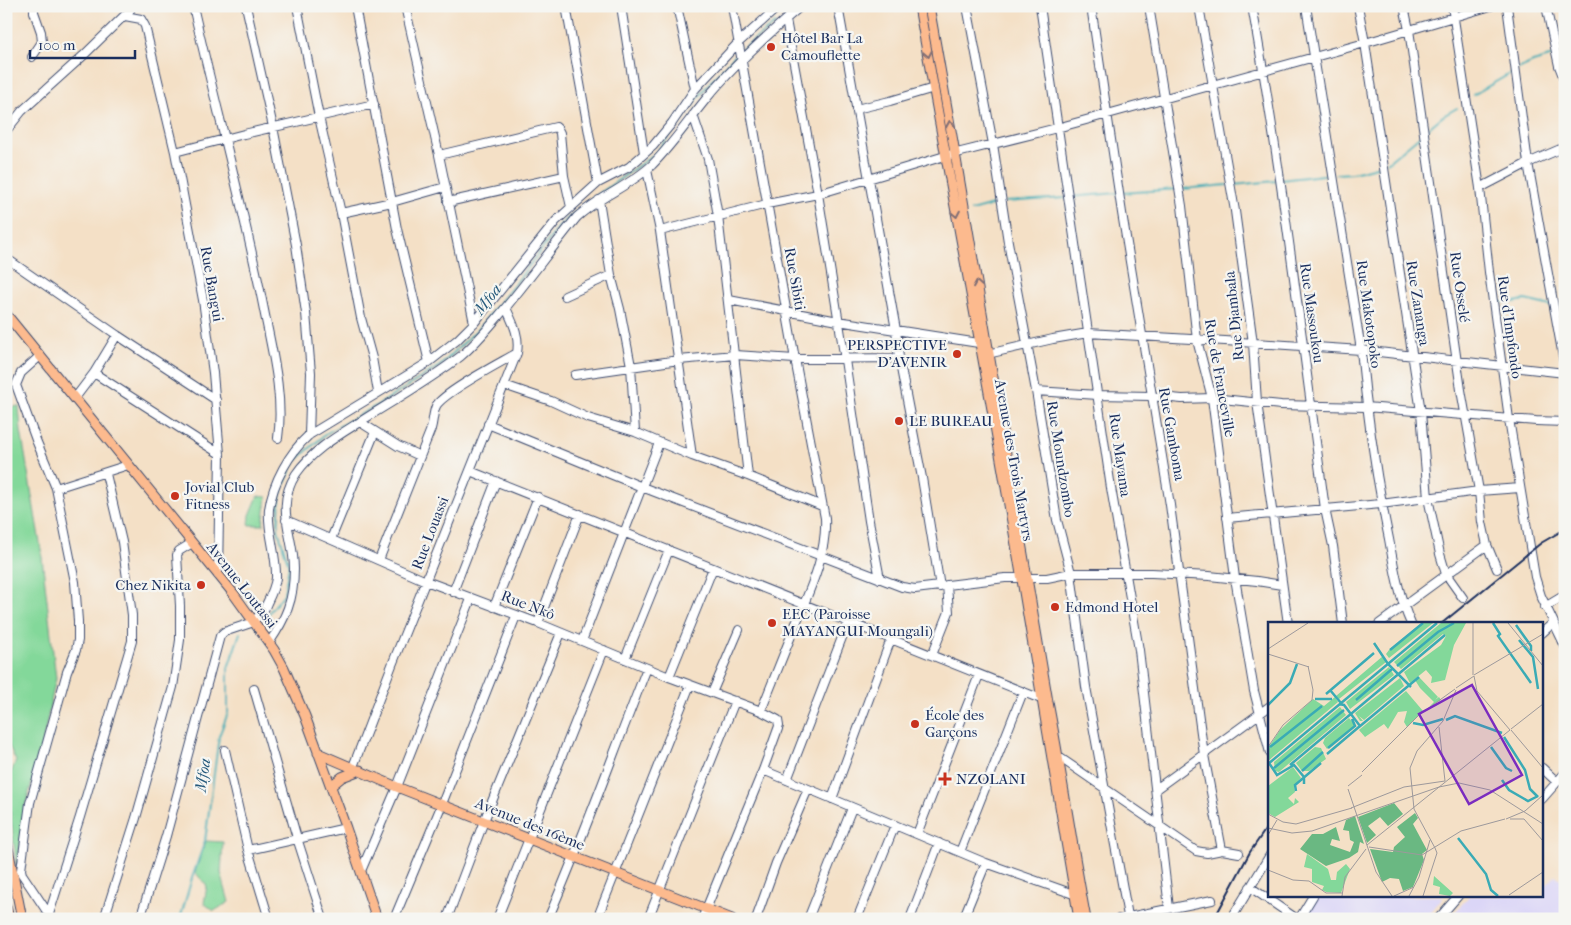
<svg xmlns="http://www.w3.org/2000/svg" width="1571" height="925" font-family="'IM FELL French Canon',serif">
<rect width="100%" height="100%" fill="#f6f6f2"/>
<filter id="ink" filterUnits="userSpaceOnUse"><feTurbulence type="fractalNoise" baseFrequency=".02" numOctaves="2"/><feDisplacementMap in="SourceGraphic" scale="10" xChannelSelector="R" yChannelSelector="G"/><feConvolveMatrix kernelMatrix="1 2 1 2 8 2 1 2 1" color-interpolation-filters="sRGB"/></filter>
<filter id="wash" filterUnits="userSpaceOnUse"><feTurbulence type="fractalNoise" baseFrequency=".0096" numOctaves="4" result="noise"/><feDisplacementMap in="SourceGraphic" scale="20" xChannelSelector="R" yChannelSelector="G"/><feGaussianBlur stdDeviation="1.12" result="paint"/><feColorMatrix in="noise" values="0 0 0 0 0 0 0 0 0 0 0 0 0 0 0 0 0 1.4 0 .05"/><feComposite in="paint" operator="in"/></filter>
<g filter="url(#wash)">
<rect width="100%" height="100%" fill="#f4e0c6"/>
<path fill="#dbd6f7" d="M1555 875 1565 882V919H1449L1469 896H1542V881L1547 885Z
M1318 896H1444L1425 919H1309L1305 916Z"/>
<path fill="#83d89a" stroke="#4f847c" d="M19 406 21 431 41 549 56 678 40 754 25 807 17 873 7 781 16 761 6 740V408Z
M258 496 267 497 263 525H249L250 515Z
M206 841 223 842 221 873 229 902 214 911 204 903 207 886 195 872Z"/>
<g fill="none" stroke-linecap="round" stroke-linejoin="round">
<path stroke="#3aabb5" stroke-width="2" d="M788 13 794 6
M743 48 775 24
M1558 55 1565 53
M1518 69 1533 62 1553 56
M1473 95C1486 87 1500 80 1514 71
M1425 131 1443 116 1457 108
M1387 163 1422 134
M1336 174 1353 173 1380 166
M1281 180 1331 174
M1232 185 1277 181
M1182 189 1227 185
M1122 193 1177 189
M1070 197 1117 193
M1005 202 1065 198
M971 211 1000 203
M1499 302H1514L1525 300 1551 306
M1555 306 1565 307
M265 618 284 594 289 566 278 530 280 494 294 462 327 433 383 402 441 365 477 330 516 283 561 224 592 199 655 154 707 86 737 53
M180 919 192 878 205 841 219 736 228 713V668L240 633"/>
</g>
</g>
<g filter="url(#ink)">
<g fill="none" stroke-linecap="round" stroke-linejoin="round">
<defs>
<path id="minor" d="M193 6C216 108 244 208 264 310 272 351 284 396 278 438
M246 6 273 127 296 245 306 313 311 373 309 435
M297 6 319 117 341 213 361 318 372 358 378 392
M355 6 397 229 429 362
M405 6 439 155 474 323
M566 6 598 183
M621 6 644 153
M677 6 695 89
M732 6 795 359 825 518C827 554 810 589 797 621 785 651 773 681 761 711
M838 6 896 330 899 358 922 478 940 587
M967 6 993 144 1008 242 1036 391 1057 520 1071 573 1086 687 1128 916
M1040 6 1111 488 1139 650 1169 908
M1091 6 1122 213 1170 505 1204 755 1222 850 1239 853
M1149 6 1182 206 1197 340 1212 398 1235 578 1254 691 1270 753
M1199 6 1235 211 1253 343 1257 402 1288 624
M1252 6C1282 173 1302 341 1325 509L1333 546 1343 624
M1306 6 1361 350C1367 414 1376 477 1389 539 1394 568 1399 597 1411 624
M1358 6 1365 43 1421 412 1428 498 1440 554 1446 574 1463 598
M1404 6 1409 30 1461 390 1479 491 1482 522 1487 545 1497 569
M1452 6 1480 188 1489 272 1509 419 1535 577 1541 596 1565 646
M1507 6 1528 163 1565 368
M1546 6 1559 66 1565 81
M125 16 141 19 145 26 175 152 203 300 213 373 220 454 218 575
M786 20 818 194 845 360 869 521 880 579
M32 57 42 42 41 32 34 12V6
M856 109 890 101 934 88
M693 115 708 159 718 216 748 476
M6 131 22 111 83 56 130 10 132 6
M175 152 244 134 374 104
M439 155 556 127 558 129 560 133 564 176 571 207
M647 170 660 231 692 456
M1480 188 1528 163 1565 147
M599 200 611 275 620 309 631 366 635 432
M448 202 564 176
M341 213 392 202 445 187
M660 231 767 204 818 194 945 156 1057 128 1365 43 1491 6
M6 258 117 335 216 400
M565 296 611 275
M729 300 838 321 985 344
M983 355 1053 339 1088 333 1225 341 1361 350 1565 373
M40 356 21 373 16 385 36 440 56 488 75 582 78 621V640L76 650 67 672 30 803 21 870 22 874 52 919
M94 373 220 454
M575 375 679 360 735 355 795 359 899 358
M504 385 551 401 588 418 635 432 692 456 748 476 822 506
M1036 391 1098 395 1151 396 1182 399 1212 398 1281 405 1366 407 1536 421 1565 422
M75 398 94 373 117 335
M360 422 398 446 420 456
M488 424 642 487 902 587 915 589 1005 578H1047L1071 573H1152L1209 576 1257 581 1282 585
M470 471 1041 699
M56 488 128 465
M1227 518 1381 504 1479 491 1520 488
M286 520 426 581 538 623 669 677 761 711 778 720 779 726 763 770 702 919
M331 539 375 432
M379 560 431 429C433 422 433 413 436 406 444 392 500 363 517 353
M453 592 496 481
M494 607 538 497
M1545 607 1565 595
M253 620C261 616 264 611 267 603 271 595 275 586 276 578 277 554 267 532 269 509 273 482 289 453 309 435L429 362 457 340 474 323 556 221 598 183 629 167 653 146 672 123 695 89 738 43 779 6
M538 623 580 514
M1379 624 1487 545
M1542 633 1553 623
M582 641 659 443
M269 643C286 618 294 600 294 569 294 534 274 508 296 474 313 449 341 434 366 418 398 398 431 379 461 356 474 345 486 331 497 318 525 285 550 250 577 217 600 196 630 186 652 165 672 145 688 121 706 99 734 65 767 35 801 6
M932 655 949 612 947 585
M625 659 669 550
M669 677 713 568
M254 689 297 838 323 919
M712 693 739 630
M225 750 248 850 269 919
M1059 757 1196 851 1207 853 1222 850
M1542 768 1557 782
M763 770 986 863 1079 896
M351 772 392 665 517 353C520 336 513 323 506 308
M787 780 848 622
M1156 789 1270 706
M832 799 891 639
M1542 799 1565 773
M917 834 979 675
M248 850 346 828
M960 852 1023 692
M361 871 397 787 471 599
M1250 887 1297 919
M49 914 80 817 132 641V615L122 542 106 474
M104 919 136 818 173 687 180 640V606L177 555 179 551 192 543
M140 919 166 836 220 636 224 632 254 622
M394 919 442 804 516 616
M447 919 484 821 561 633
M497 919 604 650
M548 919C584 836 614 751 647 668
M597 919 690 685
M648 919 735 701
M756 919 776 863 808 789
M808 919 852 808
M857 919 895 825
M910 919 939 843
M963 919 986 863
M1119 919 1212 900
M1231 919 1270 855
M1299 919 1313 896
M1438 919 1458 896"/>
<path id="major" d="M919 6C952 196 989 385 1021 574 1040 689 1059 804 1079 919
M929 6 955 153 1048 702C1062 774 1072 846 1086 919
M6 314 233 593 274 650 284 668 305 716 346 828 377 919
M318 753 397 787 732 919
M331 786 342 777 360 770
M6 838 22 919
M6 906 9 919"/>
</defs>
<use href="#minor" stroke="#3c4a6e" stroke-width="10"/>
<use href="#major" stroke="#3c4a6e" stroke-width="11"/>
<use href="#minor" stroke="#fff" stroke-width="8"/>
<use href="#major" stroke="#fcba8e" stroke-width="9"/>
<path stroke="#1b2f5e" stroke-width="2" d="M1441 624 1541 543 1565 529
M1214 919 1250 852 1270 823"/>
</g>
<defs><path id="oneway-chevron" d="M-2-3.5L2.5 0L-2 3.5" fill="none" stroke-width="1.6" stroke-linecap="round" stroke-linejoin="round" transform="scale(1.25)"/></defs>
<g stroke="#806e74">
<use href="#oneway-chevron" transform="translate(928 54) rotate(79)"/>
<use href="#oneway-chevron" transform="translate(950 124) rotate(-100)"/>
<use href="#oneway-chevron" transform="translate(956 214) rotate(79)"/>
<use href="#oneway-chevron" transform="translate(977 284) rotate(-99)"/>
</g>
</g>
<g fill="#c8321e" stroke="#f6f6f2" stroke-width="2">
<circle cx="771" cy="47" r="5"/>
<circle cx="957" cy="354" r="5"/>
<circle cx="899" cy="421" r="5"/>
<circle cx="175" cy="496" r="5"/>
<circle cx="201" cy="585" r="5"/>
<circle cx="1055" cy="607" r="5"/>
<circle cx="772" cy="623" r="5"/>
<circle cx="915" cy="724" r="5"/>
<path d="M942.5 771.5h5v5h5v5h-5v5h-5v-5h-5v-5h5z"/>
</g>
<g text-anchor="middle" stroke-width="4.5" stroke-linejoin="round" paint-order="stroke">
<g font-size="15" fill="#1b2f5e" stroke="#f6f6f2" text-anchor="start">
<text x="781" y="43">Hôtel Bar La<tspan x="781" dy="17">Camouflette</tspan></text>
<text x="947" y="350" text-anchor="end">PERSPECTIVE<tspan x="947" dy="17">D'AVENIR</tspan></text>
<text x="909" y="426">LE BUREAU</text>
<text x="185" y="492">Jovial Club<tspan x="185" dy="17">Fitness</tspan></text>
<text x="191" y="590" text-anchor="end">Chez Nikita</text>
<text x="1065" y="612">Edmond Hotel</text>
<text x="782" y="619">EEC (Paroisse<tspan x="782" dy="17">MAYANGUI Moungali)</tspan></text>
<text x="925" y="720">École des<tspan x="925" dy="17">Garçons</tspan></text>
<text x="956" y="784">NZOLANI</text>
</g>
<g font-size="15" fill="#1b2f5e" stroke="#f6f6f2">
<text transform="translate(795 279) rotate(80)" y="5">Rue Sibiti</text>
<text transform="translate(212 284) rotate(80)" y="5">Rue Bangui</text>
<text transform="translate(1460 287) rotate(82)" y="5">Rue Osselé</text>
<text transform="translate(1418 303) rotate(81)" y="5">Rue Zananga</text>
<text transform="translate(1312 313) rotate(82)" y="5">Rue Massoukou</text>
<text transform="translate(1369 314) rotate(82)" y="5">Rue Makotopoko</text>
<text transform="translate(1234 316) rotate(-96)" y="5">Rue Djambala</text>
<text transform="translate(1510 327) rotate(82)" y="5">Rue d'Impfondo</text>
<text transform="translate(1220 378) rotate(80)" y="5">Rue de Franceville</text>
<text transform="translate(1172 434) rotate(80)" y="5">Rue Gamboma</text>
<text transform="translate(1120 455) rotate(82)" y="5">Rue Mayama</text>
<text transform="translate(1061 459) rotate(81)" y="5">Rue Moundzombo</text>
<text transform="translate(1014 460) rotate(80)" y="5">Avenue des Trois Martyrs</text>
<text transform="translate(430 533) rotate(-69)" y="5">Rue Louassi</text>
<text transform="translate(242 585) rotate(52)" y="5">Avenue Loutassi</text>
<text transform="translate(528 605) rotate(21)" y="5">Rue Nkô</text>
<text transform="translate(530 824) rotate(22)" y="5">Avenue des 16ème</text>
</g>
<g font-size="16" font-style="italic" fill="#265a7c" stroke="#f6f6f2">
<text transform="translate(487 299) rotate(-52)" y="6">Mfoa</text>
<text transform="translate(202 775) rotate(-82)" y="6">Mfoa</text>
</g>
</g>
<g transform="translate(1268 622)">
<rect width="275" height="275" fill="#f4e0c6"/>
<path d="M154 1H165L121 36 118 32 121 28ZM173 1H198L186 23 177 58 163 61 164 55 158 48 142 61 136 50 173 23 178 14 175 12 133 47 126 40ZM115 34 118 40 71 77 68 74ZM121 45 126 53 82 87 78 80ZM151 55 170 75 167 78 171 75 173 78 161 85 166 80 152 66 147 58ZM132 56 136 64 96 98 91 94 95 99H92L87 91ZM138 69 155 89 139 105 136 100 139 89 130 90 120 107 116 102 97 115 91 108ZM67 75 70 80 0 139V126L12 108 45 77 56 84ZM72 85 78 93 11 150 7 149 6 140ZM81 96 88 104 59 127 55 121 57 116ZM47 125 53 126 58 137 41 149H34L28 141ZM25 145 33 156 26 164 27 170 20 176 26 182 27 176 31 180 7 195 0 191V164ZM39 232 60 247 63 258H68L69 250 78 242 82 247 73 271 58 270 54 268 56 264 44 260V247L36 245ZM166 254 185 271 182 274 171 272 172 265 165 263Z" fill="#83d89a"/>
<path d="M126 181 135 192 120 204 112 195 100 204 108 213 99 221 90 195ZM147 191 150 196 145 202 159 228 154 232 156 238 145 265 135 269 131 257 122 256 114 260 102 227 125 230 126 225 137 215 129 205ZM87 194 96 222 92 220 90 230 81 236 58 244 32 227 44 212H55L68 205 72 219 64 217 62 223 82 230 86 220 82 218 81 209 75 208 78 198Z" fill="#6ab882"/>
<path fill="none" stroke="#3aabb5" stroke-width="2.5" d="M225 1 232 12 230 14 263 61M248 3 263 24V29M251 18 265 35 270 67M106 21 120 42 143 65M122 28 155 1M129 44 170 10 186 1M62 68 73 81M58 72 106 31M47 77H64M88 78 124 47M0 83 22 61 29 42M178 98 187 94 234 111M145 101 155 103 175 97M91 105 151 55M236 115 257 148 262 167 270 175M2 125 54 84M223 125 238 146 244 149M60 126 87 104 84 97M59 132 92 104 76 83 71 82M1 141 9 153 26 143 36 155V162M0 142 169 1M22 143 177 13M6 146 76 88M34 149 55 130M234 158 241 168 260 179 270 174M28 169 27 163 53 141M190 216 218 252 223 268 230 274"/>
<path fill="none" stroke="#9d999c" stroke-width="1" d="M205 1V53M240 1 275 44M0 27 40 1M0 32 41 45M206 53 275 12M206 54 209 69 242 108M188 66 206 54M243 107 275 82M243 108 275 146M0 125 15 103 44 78 45 68 40 44M94 150 151 93 187 67M80 164 94 153M80 167 108 250 124 274M83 186 136 165 177 159 171 105M0 192 15 200 28 202 84 186M238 197 257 189 275 173M242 197H256L275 219M0 206 24 211 44 209 171 165 191 161 222 168 275 202M0 213 9 198M99 223 242 108M101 225 154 233 193 209 237 197M167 226 146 187 142 146 149 129 175 99 188 68M0 248 25 258 41 259 58 271H74M241 273 275 250M74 274 77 255 98 227M126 274 146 265M141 274 151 255 162 218M155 274 169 231 167 226"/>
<path fill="#7b2cbf" fill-opacity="0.15" stroke="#7b2cbf" stroke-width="2.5" d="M204 63 254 153 201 182 151 92Z"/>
<rect width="275" height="275" fill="none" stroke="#1b2f5e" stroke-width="2.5"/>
</g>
<rect width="1571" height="925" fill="none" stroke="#f6f6f2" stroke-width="25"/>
<path d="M30 50v8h105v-8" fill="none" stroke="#1b2f5e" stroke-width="2.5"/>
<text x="38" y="50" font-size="15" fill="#1b2f5e" stroke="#f6f6f2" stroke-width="4" paint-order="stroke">100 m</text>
</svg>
